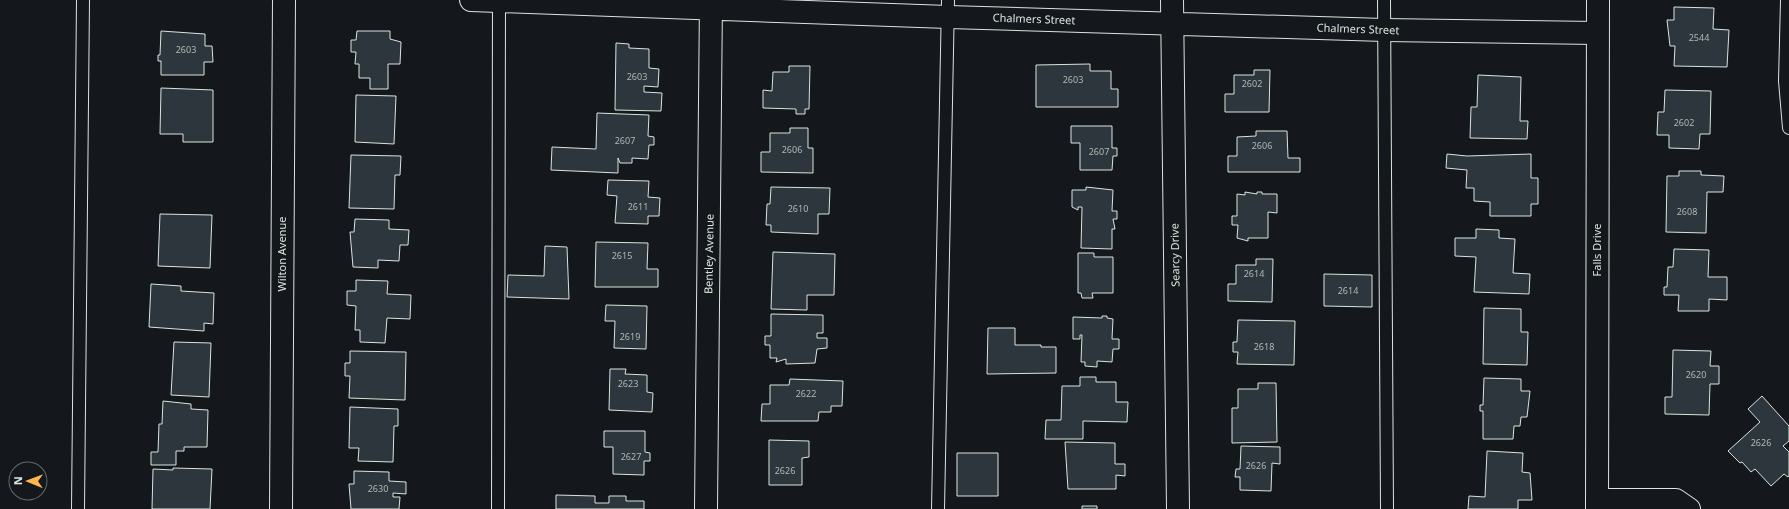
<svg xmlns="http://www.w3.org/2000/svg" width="1789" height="509" font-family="'Noto Sans',sans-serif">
<rect width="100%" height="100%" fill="#14181c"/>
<path fill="#2c363c" stroke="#d8e6dc" d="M1674 7 1714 8 1713 29 1729 30 1727 67 1674 66 1675 46H1670L1667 20H1674Z
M161 31 205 34V46H212L213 62H204V75H161V61H158V55H160Z
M357 31H390V39L401 42 400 64H388V89H370V78H359V64H355L356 52H351V40H356Z
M616 43 629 44V48L649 49V68L659 69 658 87 644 86V92L662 93 661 111 615 110Z
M1090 64V71H1111V89H1118V107H1036V65Z
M789 66H810L809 109H805V114H796V109L763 108V90L772 91 773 72H789Z
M1254 70H1270L1269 112H1225V94H1234V75H1254Z
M1478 75 1521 77 1520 121H1528L1527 139 1470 138 1471 107H1477Z
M161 88 213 90V142H183V134H160Z
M1665 90 1711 91 1710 134H1700L1699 149 1669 148V135H1657L1658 112H1664Z
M356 95 396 96 394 144 355 142Z
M597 113 649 115 648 136 654 137V145H649L648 159 632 158V163H620L618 158V173L551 170 552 147 596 149Z
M1071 126H1112V148H1117V156H1113L1112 170H1080V143H1071Z
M790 128H808V148H813V173L761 172V152H770V133H790Z
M1256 131H1287L1288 158H1300V172H1228V156H1237V137L1256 136Z
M1447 154 1467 156 1531 154V178H1538V204H1531V216H1490V202L1474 201V188H1466L1467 170 1446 168Z
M351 155 401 156 400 175H395L394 209 349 208Z
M1679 171H1701V175L1724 176 1723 192H1707L1706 233 1666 232 1667 176H1679Z
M608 180 649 181 648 197 660 198 659 216H648V224L615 223 617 196 607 195Z
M771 187 830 188 829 214H818V234L771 232V225H766L767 204H770Z
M1086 187 1113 190 1112 211H1117V219H1113L1115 229H1112V249L1081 248 1082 207H1078V210L1072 207V190H1086Z
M1245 192 1257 194V192H1262V194H1277V213L1268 212V238H1248V241L1237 238 1238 225H1232V216H1237V194L1245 195Z
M160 214 212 215 210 268 158 266Z
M355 219 389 220V229L409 230 408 245H400L399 261 378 260V268L353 267 350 232H354Z
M1476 229 1499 230V238L1515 239 1513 273 1530 274 1529 294 1474 292 1476 257 1455 256V238H1476Z
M596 242 648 243 647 269H658V287H595Z
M545 246 567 247 569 299 507 297 508 275 544 276Z
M1674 249 1709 250 1708 277H1727V300L1709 299V311H1678L1679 295H1664V287H1667L1668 267H1673Z
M773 252 835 254 834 295H807V310L771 309Z
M1078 253H1094V257H1113V293H1092L1093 298H1082L1081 293H1078Z
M1256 259H1273L1272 302 1228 301V284H1236V265H1256Z
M1324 274 1372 275V307L1324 306Z
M356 280 388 281 387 294 411 295 410 319 387 318 385 343 360 342V330H355L356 306 347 305V291H356Z
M151 284 181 286V291L214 293 213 324 204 323V331L149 327Z
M606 305 647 306 646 349 614 348 615 321H605Z
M1484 308 1521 309V332H1528L1527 365 1483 364Z
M771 314 823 315V333H817V338H827V348L817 349 815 363 786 364V359L776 362 777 358H770V345H765V336H771Z
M1102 316H1107V318L1113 319 1112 339H1119V349H1113L1112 362 1097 361V367L1085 366V362H1081L1082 335H1080V339H1073V317L1102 318Z
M1238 320 1295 321 1294 365 1237 364 1238 352H1233V342H1237Z
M988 328H1015V345H1041V347H1056V373L987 374Z
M174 342 211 343 209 397 171 395Z
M1673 350 1711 351 1710 366H1719V384H1710L1709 415 1665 414V397H1672Z
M350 351 406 352 405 400 349 398 350 376H345V363H350Z
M610 369H626L625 374 647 375V392L653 393 652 412 609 410Z
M1080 377H1096V382H1116V402H1128L1127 422 1083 421V439H1045L1046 420H1061L1062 386H1080Z
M1484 378 1521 379V391H1530L1527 417H1521L1520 426H1514L1513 439H1483V411H1480V405H1483Z
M790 379 843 381 842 406H831V412H819L818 421H761L762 404H770V385H789Z
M1258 383H1276L1277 442 1232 443V408H1238V389H1258Z
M1762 396 1789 426V441L1783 446 1789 452V476L1788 477 1784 474 1771 486 1755 469 1751 472 1742 462 1740 463 1728 451 1760 422 1748 409Z
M163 401 191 404V409L208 410 207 447H184V451H176V465H151V452H158L159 424H162Z
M350 407 398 409V426H394L393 462 358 461 359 448H349Z
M604 431H645V452L650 453V461H644V475L613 474V447H604Z
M769 440 809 441V457L802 458V485H769Z
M1065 442 1115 443V464H1125V476L1116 475V489H1068Z
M1241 446 1280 447V464L1272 463 1271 491 1240 490V477H1235L1236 469H1240Z
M1487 451 1523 453 1522 472 1530 473 1532 500H1518V509H1468L1469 496 1485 497Z
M957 453H998V496H957Z
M173 468 212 469 210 509H152L153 469 173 470Z
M354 471 389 472V481L406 482V494L393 493V497H400L399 509H351L349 484H354Z
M556 495 595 496V503H609V496H626V501H644V509H556Z
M1082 506H1097V509H1082Z"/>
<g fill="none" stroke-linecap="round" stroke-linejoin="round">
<defs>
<path id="service" d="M1384 0 1387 509
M1787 0 1785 81 1789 128
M78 509 83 0
M498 509 499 0
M938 509 948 0"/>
<path id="minor" d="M471 0 948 17 1384 30 1597 33
M1172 0 1178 509
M1597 500H1676L1689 509
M281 509 284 0
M706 509 711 0"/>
<path id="tertiary" d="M1597 509 1598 0"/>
</defs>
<use href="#service" stroke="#d8e6dc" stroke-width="14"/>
<use href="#minor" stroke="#d8e6dc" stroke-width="24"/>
<use href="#tertiary" stroke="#d8e6dc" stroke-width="24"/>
<use href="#service" stroke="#14181c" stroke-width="12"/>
<use href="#minor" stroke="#14181c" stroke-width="22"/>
<use href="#tertiary" stroke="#14181c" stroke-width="22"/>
</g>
<g text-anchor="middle" stroke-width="3" stroke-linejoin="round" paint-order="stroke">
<g font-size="9" fill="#adbab4">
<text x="1699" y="41">2544</text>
<text x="186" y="53">2603</text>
<text x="637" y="80">2603</text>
<text x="1073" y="83">2603</text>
<text x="1252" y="87">2602</text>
<text x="1684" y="126">2602</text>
<text x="625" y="144">2607</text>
<text x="1262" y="149">2606</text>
<text x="792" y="153">2606</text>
<text x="1099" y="155">2607</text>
<text x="638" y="210">2611</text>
<text x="798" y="212">2610</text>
<text x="1687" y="215">2608</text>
<text x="622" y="259">2615</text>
<text x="1254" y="277">2614</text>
<text x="1348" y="294">2614</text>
<text x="630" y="340">2619</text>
<text x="1264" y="350">2618</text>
<text x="1696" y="378">2620</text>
<text x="628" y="387">2623</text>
<text x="806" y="397">2622</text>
<text x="1761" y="446">2626</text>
<text x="631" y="460">2627</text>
<text x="1256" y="469">2626</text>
<text x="785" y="474">2626</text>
<text x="378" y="492">2630</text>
</g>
<g font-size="11" fill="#d8e6dc" stroke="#14181c">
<text transform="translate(1034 19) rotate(2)" y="4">Chalmers Street</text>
<text transform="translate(1358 29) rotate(2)" y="4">Chalmers Street</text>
<text transform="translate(1597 250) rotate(-90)" y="4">Falls Drive</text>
<text transform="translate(282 254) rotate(-90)" y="4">Wilton Avenue</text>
<text transform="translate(709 254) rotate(-89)" y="4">Bentley Avenue</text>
<text transform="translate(1175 255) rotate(-91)" y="4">Searcy Drive</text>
</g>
</g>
<g transform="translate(28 481) rotate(271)"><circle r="19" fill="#14181c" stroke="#626a69"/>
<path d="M0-3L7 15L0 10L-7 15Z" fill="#ffb74d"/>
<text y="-6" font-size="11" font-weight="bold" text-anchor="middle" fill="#d8e6dc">N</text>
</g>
</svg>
